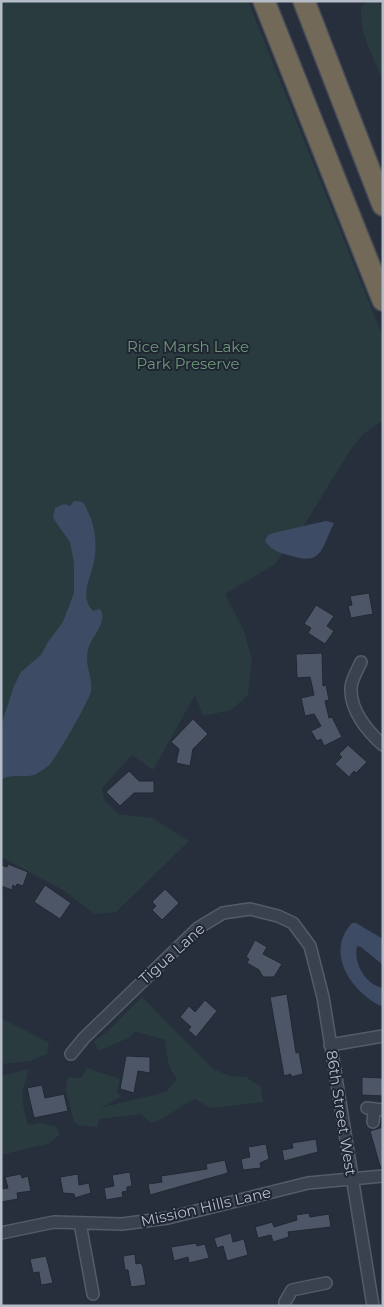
<svg xmlns="http://www.w3.org/2000/svg" width="384" height="1307" font-family="Montserrat,sans-serif">
<rect width="100%" height="100%" fill="#272f3d"/>
<path fill="#293b3e" d="M1 1H248L383 337V420L363 434 349 452 303 527 275 564 225 594 244 631 252 660 248 695 231 710 203 716 195 695 153 770 132 755 102 788 104 800 118 814 152 818 189 841 116 912 95 914 63 890 1 857Z
M370 1H375L383 6V80C372 53 360 36 361 6Z
M142 997 213 1069 230 1076 246 1077 261 1087 263 1102 211 1108 195 1099C179 1106 168 1118 151 1123L141 1114 99 1119 97 1127 78 1125 74 1122 66 1090 68 1077 81 1078 87 1068 120 1079 117 1092 121 1097 100 1108 166 1092 177 1079C167 1067 167 1055 165 1040L135 1031 130 1037 99 1051 94 1041 108 1031Z
M1 1018 49 1043 47 1054 30 1061 1 1064Z
M28 1069C28 1077 25 1082 23 1089 21 1100 25 1114 28 1125L39 1123 56 1126 60 1134 50 1143 1 1155V1076Z"/>
<path fill="#3d4c64" d="M74 501 83 502C93 519 97 535 95 555 94 573 77 595 93 611L100 609C109 622 91 636 88 650 84 665 93 677 91 691 89 701 57 757 50 764 46 768 42 770 38 773 28 780 12 772 1 780V726L14 686 21 672 41 655 48 642 63 622 74 593V563L70 542 53 518 55 508 64 504 70 506Z
M326 521 334 523C320 551 323 566 288 555 278 552 271 550 265 541L268 535 273 533Z
M352 923H356L383 939V965L361 947 357 946C353 962 365 985 383 988V1007C352 993 324 953 352 923Z"/>
<path fill="#4d5666" stroke="#212834" d="M369 593 373 614 351 618 348 606 352 605 350 596Z
M316 605 334 616 327 626 334 631 325 644 308 633 311 628 304 624Z
M322 653 323 686 326 685 329 700 325 701 329 718 332 717 342 737 324 746 321 739 317 741 311 731 321 726 314 714 305 716 301 698 314 695 310 677 297 678 296 654Z
M193 719 208 734 193 749 190 766 176 763 179 749 171 742Z
M348 745 367 762 356 773 354 771 349 777 335 764 342 757 339 754Z
M129 771 139 781H154V793H134L120 806 106 792Z
M8 864 28 872 23 886 17 884 16 887 13 885 12 890 1 886V865L7 867Z
M45 885 71 903 60 919 34 902Z
M165 889 179 903 162 920 152 910 156 906 152 902Z
M255 940 267 947 263 954 282 964 274 977H263L259 970 247 963 249 959 246 957Z
M287 994 296 1053 299 1052 303 1074 291 1077V1074L284 1076 270 997Z
M205 1000 217 1011 196 1037 188 1030 191 1027 180 1017 189 1006 195 1012Z
M126 1056 150 1057V1073L138 1071 134 1093 120 1089Z
M362 1077 383 1078V1096L362 1095Z
M42 1085 45 1098 64 1094 68 1111 34 1118 27 1088Z
M383 1127V1166H380L370 1131Z
M316 1139 318 1152 284 1161 282 1150 293 1148 292 1143Z
M266 1144 269 1159 260 1163 261 1168 243 1170 241 1159 250 1157 248 1147Z
M225 1160 228 1173 150 1195 148 1184 162 1182 161 1176 207 1169 206 1164Z
M130 1172 132 1186 127 1187V1191L122 1192 123 1197 106 1200 104 1188 114 1186 112 1175Z
M21 1174 22 1178 28 1176 31 1191 17 1193 18 1199 1 1202V1189L8 1188 5 1177Z
M78 1174 79 1185 89 1183 91 1193 75 1198 74 1194 63 1193 60 1177Z
M309 1213 310 1217 329 1214 331 1227 288 1232 289 1237 273 1242 271 1235 258 1238 255 1227 272 1222 274 1227 297 1220 296 1215Z
M231 1233 233 1242 244 1239 248 1255 227 1261 223 1246 217 1248 214 1238Z
M196 1243 197 1246 205 1244 209 1258 189 1263 188 1257 174 1261 171 1247Z
M135 1254 136 1264 141 1263 143 1267 146 1285 131 1287 128 1270H125L123 1256Z
M46 1256 53 1283 41 1285 39 1272 33 1273 30 1259Z"/>
<g fill="none" stroke-linecap="round" stroke-linejoin="round">
<defs>
<path id="minor" d="M361 662C358 669 351 680 351 688 350 710 367 731 383 745
M330 1045 383 1036
M71 1054 84 1038 198 928 223 913 250 909 278 916 293 923 310 946 323 997 373 1306
M367 1108 383 1110
M373 1122 374 1109
M80 1223 93 1294
M1 1233 54 1222 122 1224 168 1218 308 1183 383 1176
M285 1306V1302L292 1290 326 1283"/>
<path id="motorway" d="M264 1 383 300
M304 1 383 205"/>
</defs>
<use href="#minor" stroke="#555c68" stroke-width="14"/>
<use href="#motorway" stroke="#454c58" stroke-width="24"/>
<use href="#minor" stroke="#3a424d" stroke-width="11"/>
<use href="#motorway" stroke="#726958" stroke-width="21"/>
</g>
<g text-anchor="middle" stroke-width="4" stroke-linejoin="round" paint-order="stroke">
<g font-size="15" fill="#6f977a" stroke="#1f2632">
<text x="188" y="352">Rice Marsh Lake<tspan x="188" dy="17">Park Preserve</tspan></text>
</g>
<g font-size="15" fill="#b6bdc8" stroke="#1f2632">
<text transform="translate(172 954) rotate(-42)" y="5">Tigua Lane</text>
<text transform="translate(341 1113) rotate(81)" y="5">86th Street West</text>
<text transform="translate(206 1207) rotate(-13)" y="5">Mission Hills Lane</text>
</g>
</g>
<rect width="384" height="1307" fill="none" stroke="#b6bdc8" stroke-width="5"/>
</svg>
